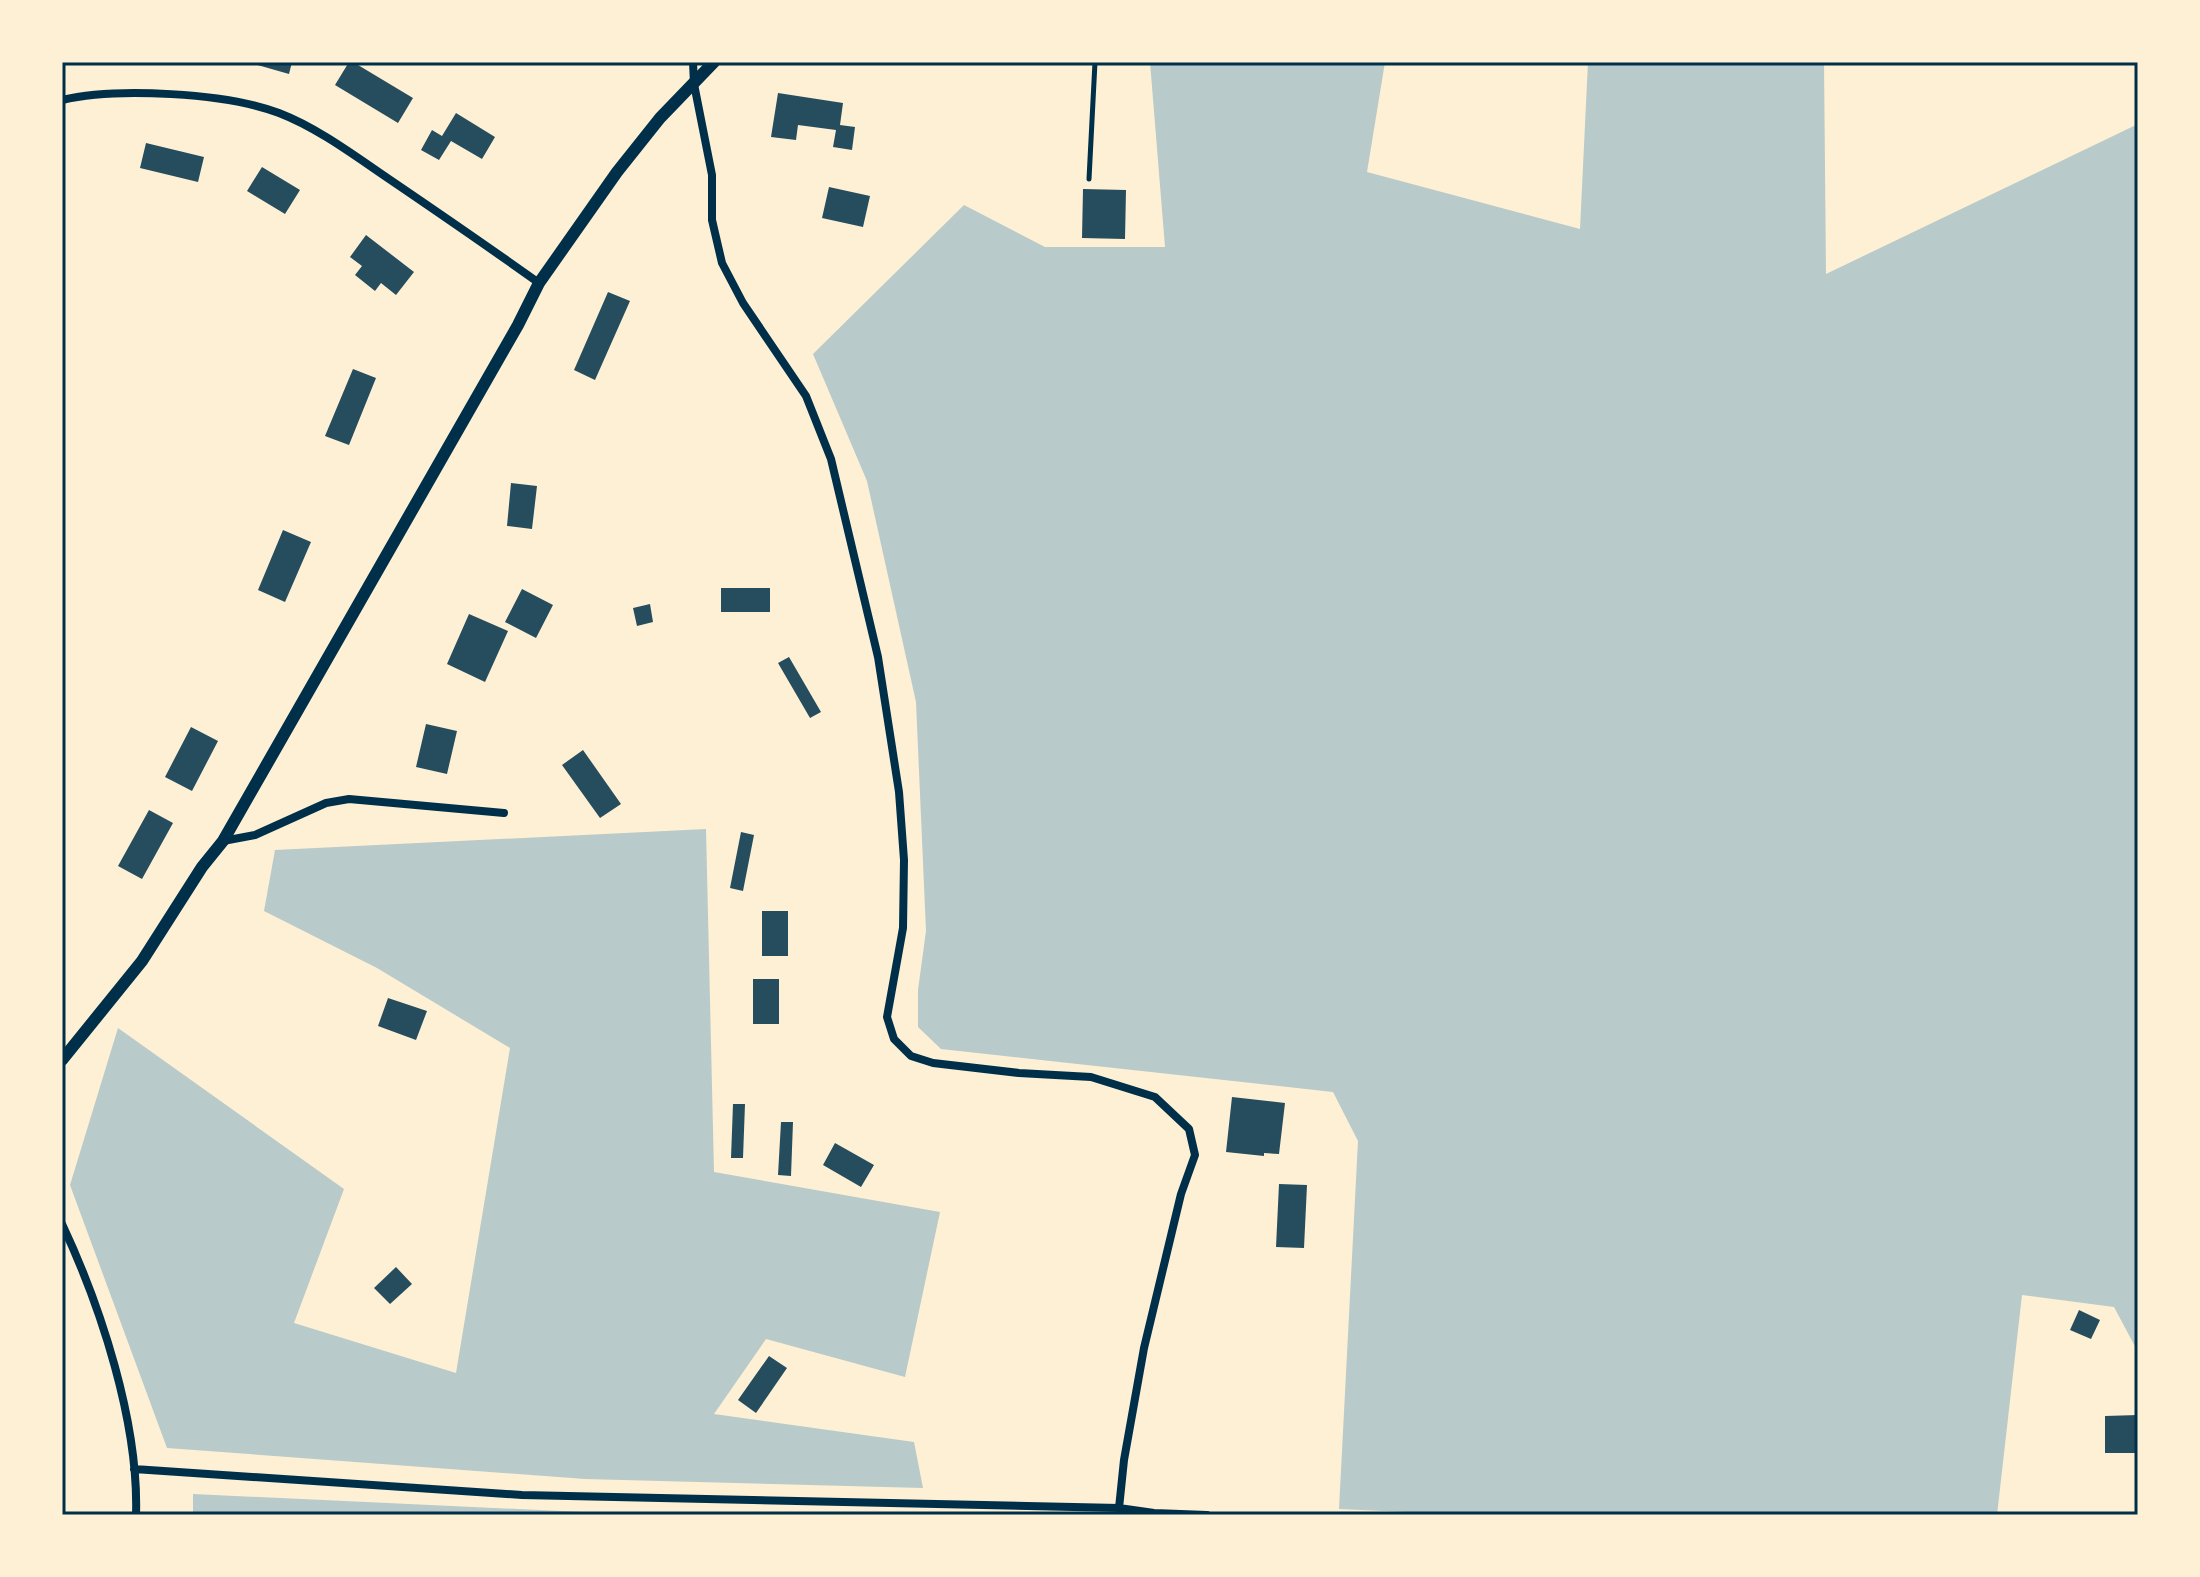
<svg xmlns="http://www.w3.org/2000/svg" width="2200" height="1577" font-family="Arial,sans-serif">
<rect width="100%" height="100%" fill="#fdf0d5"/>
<path fill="#b9caca" d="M1150 62H1385L1367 172 1580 229 1588 62H1824L1826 274 2138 124V1352L2114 1307 2022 1295 1997 1515H1475L1339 1509 1358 1141 1333 1092 941 1049 918 1027V990L926 931 916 702 867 481 813 354 964 205 1045 247H1165Z
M706 829 714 1172 940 1212 905 1377 766 1339 714 1414 914 1442 923 1488 585 1479 167 1448 70 1185 118 1028 344 1189 294 1323 456 1373 510 1048 377 968 264 911 275 850Z
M193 1494 647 1515H193Z"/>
<path fill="#264d5e" d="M247 62H292L289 74Z
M349 62H353L413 98 398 123 335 85Z
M778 93 843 103 840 125 855 127 852 150 833 147 836 130 798 125 796 140 771 137Z
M456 113 495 137 482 159 451 141 439 160 421 150 432 130 442 136Z
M146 143 204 157 198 182 140 168Z
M262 167 300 190 285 214 247 191Z
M829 187 870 196 863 227 822 218Z
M1083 189 1126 190 1125 239 1082 238Z
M366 235 414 272 396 295 381 283 375 291 355 275 362 266 350 257Z
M608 292 630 301 595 380 574 370Z
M353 369 376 378 349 445 325 436Z
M511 483 537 486 532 529 507 526Z
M283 530 311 542 285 602 258 590Z
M721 588H770V612H721Z
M522 589 553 605 536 638 505 622Z
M650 604 653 622 637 626 633 608Z
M469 614 508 631 485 682 447 664Z
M789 657 821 712 810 718 778 663Z
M426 724 457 731 447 774 416 767Z
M191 727 218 741 192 791 165 777Z
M583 750 621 804 600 818 562 765Z
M149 810 173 823 142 879 118 866Z
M741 832 754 835 743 891 730 888Z
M762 911H788V956H762Z
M753 979H779V1024H753Z
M388 998 427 1011 416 1040 378 1026Z
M1232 1097 1285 1103 1279 1154 1264 1153V1156L1226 1152Z
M733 1104H745L743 1158H731Z
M781 1122H793L791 1176 778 1175Z
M835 1143 874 1165 861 1187 823 1165Z
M1279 1184 1307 1185 1304 1248 1276 1247Z
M396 1267 412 1284 390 1304 374 1288Z
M2079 1310 2100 1320 2091 1339 2070 1330Z
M769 1356 787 1368 756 1413 738 1400Z
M2138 1415V1453H2105V1416Z"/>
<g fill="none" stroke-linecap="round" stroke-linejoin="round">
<path stroke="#003049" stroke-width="5" d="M1089 179 1095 62"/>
<path stroke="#003049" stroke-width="8" d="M693 62 694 84 712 175V220L722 263 743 303 806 396 831 459 878 657 899 792 904 860 903 928 887 1017 894 1039 911 1056 933 1063 1019 1073 1091 1077 1155 1097 1189 1129 1195 1155 1181 1194 1144 1348 1124 1460 1119 1508
M62 100C116 87 227 93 279 113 318 128 355 156 389 179 439 213 490 248 539 283
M223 841 255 835 326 803 349 799 504 813
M62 1224C101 1307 139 1423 136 1515
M134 1469 522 1495 1119 1508 1154 1513 1207 1515"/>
<path stroke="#003049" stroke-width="12" d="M62 1060 142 961 202 867 223 841 518 325 539 283 617 172 660 118 714 62"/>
</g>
<rect width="2200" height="1577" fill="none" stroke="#fdf0d5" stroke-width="128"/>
<rect x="64" y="64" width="2072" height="1449" fill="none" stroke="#003049" stroke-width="3"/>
</svg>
